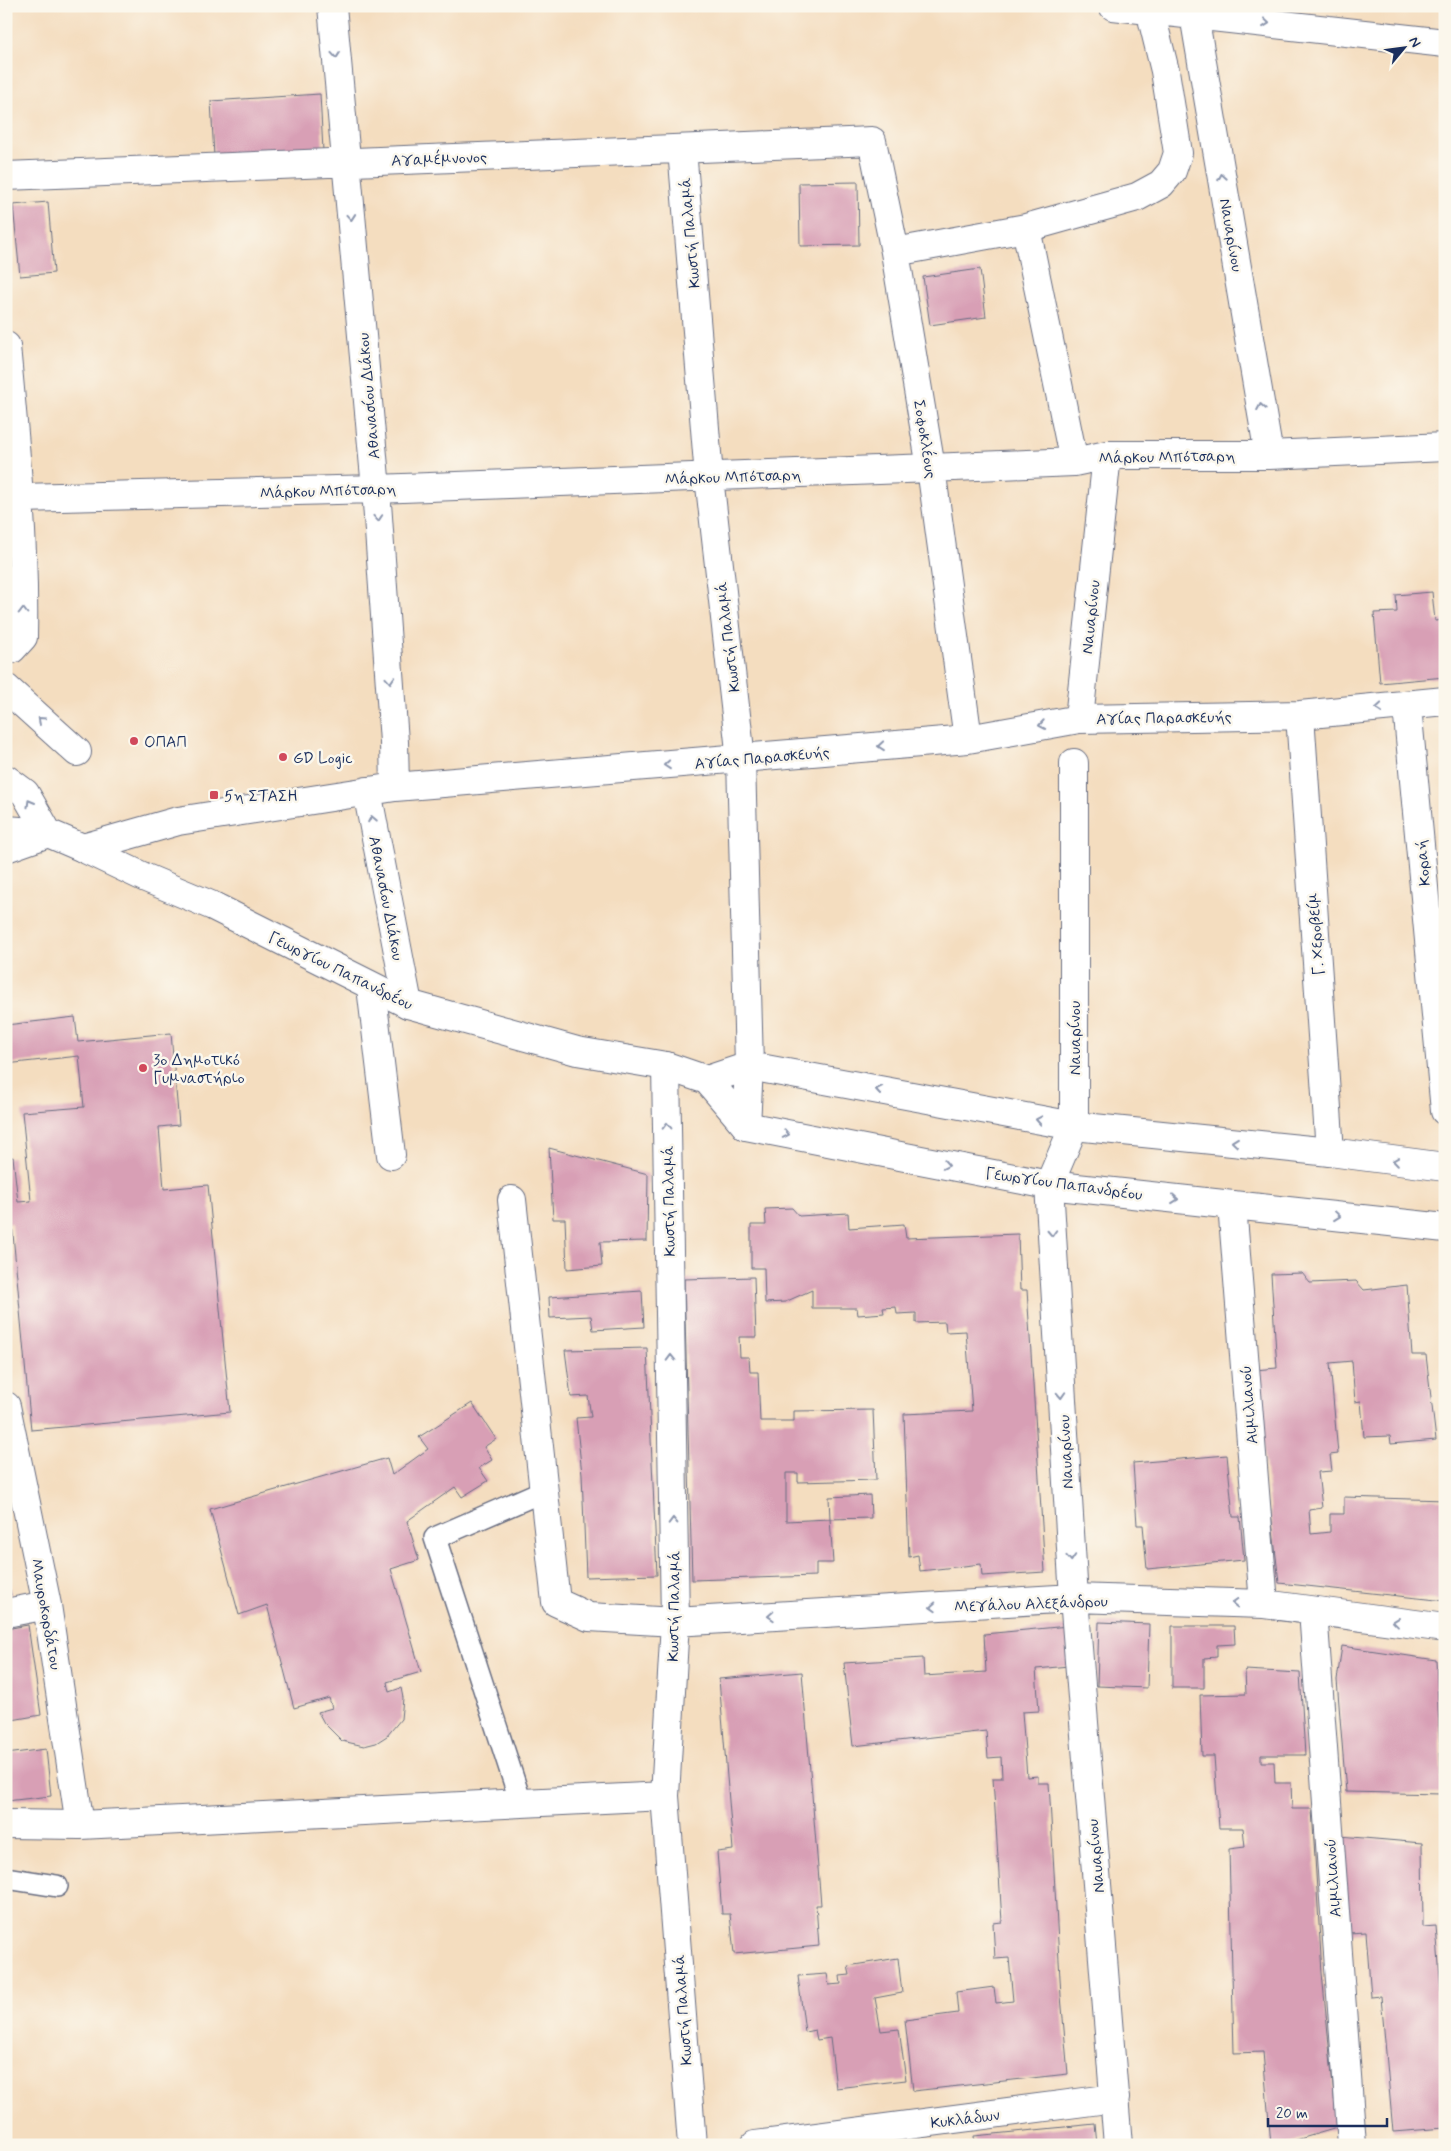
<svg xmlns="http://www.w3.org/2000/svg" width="1451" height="2151" font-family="Mynerve,sans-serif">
<rect width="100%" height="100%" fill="#fbf7ec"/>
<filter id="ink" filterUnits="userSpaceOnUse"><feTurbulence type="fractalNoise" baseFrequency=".02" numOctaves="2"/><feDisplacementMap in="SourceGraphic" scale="10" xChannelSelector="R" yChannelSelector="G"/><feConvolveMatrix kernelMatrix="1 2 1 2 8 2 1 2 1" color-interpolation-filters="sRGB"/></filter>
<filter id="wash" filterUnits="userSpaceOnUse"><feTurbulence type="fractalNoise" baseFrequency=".0096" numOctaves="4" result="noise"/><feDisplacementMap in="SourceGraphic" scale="20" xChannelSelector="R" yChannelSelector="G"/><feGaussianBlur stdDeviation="1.12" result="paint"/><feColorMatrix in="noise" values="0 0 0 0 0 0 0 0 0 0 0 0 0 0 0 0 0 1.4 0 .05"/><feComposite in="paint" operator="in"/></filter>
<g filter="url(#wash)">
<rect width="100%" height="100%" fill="#f4ddbf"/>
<g id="blocks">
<path fill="#d89fb5" d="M320 94 323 151 214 157 211 101Z
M858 182 859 245 800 246 799 183Z
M48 202 54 273 20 276 13 205Z
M980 269 986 317 930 325 923 277Z
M1432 592 1435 621 1445 620V677L1380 683 1374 613 1397 612 1396 595Z
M75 1017 78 1042 171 1033 179 1125 159 1127 164 1189 208 1185 230 1412 31 1430 12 1223 6 1224V1158L13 1157 18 1202 31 1201 22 1112 84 1107 79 1056 6 1064V1025Z
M549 1148 648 1174 647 1241 600 1242 602 1266 567 1269 565 1219H553Z
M792 1208 799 1216 848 1213 849 1228 904 1224 906 1238 1018 1234 1020 1290H1027L1045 1572 982 1576 981 1564 920 1571 918 1555 909 1557 904 1414 972 1411 966 1331 946 1332 945 1322 916 1323V1313L897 1314 896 1307 883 1308 884 1313 858 1315 857 1308H812V1290L785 1302 765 1303 764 1268H751V1225H766L765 1209Z
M1302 1273 1310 1283 1356 1281 1364 1290 1407 1285 1412 1355H1426L1436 1440 1391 1444 1390 1436 1364 1437 1361 1401 1355 1402 1352 1361 1330 1363 1338 1454 1330 1455 1332 1471 1318 1472 1322 1508 1309 1510 1311 1534 1330 1532V1514H1344V1497L1445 1500V1601L1279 1583 1255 1370 1277 1368 1271 1274Z
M754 1277 756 1337H739L740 1357H749L750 1372H758L760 1421H794V1411L873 1410 876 1480 798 1482V1473H786V1521L830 1519 829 1497 870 1495 871 1518 830 1519 833 1563H816V1576L692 1580 684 1279Z
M642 1291 644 1327 593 1330 591 1316 550 1318 549 1297Z
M647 1348 657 1575 586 1577 582 1474 576 1418 591 1417 588 1396 571 1397 565 1350Z
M472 1403 496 1439 484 1447 492 1460 479 1468 488 1481 462 1497 455 1487 407 1521 419 1560 391 1569 421 1672 387 1682 389 1692 401 1688 403 1698 401 1719 387 1736 376 1743 364 1746 342 1741 324 1723 318 1712 332 1708 329 1698 294 1708 267 1605 239 1615 210 1509 387 1458 392 1475 428 1449 419 1437Z
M1227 1455 1233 1517H1240L1244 1560 1147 1569 1143 1525H1137L1133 1463Z
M6 1574 11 1595 6 1596Z
M1099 1622 1149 1624 1147 1688 1097 1686Z
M28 1625 41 1715 6 1721V1629Z
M1068 1626 1069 1666 1036 1669 1039 1711 1022 1712 1027 1777 1038 1776V1783H1049L1061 1996 1068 2074 913 2091 905 2020 958 2013 956 1992 994 1987 996 2003 1013 2001 1009 1958 995 1959 993 1923 1002 1922 993 1778H1002L1001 1757 988 1758 986 1731 853 1746 844 1663 923 1658 924 1676 986 1672 984 1634Z
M1172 1626H1234L1235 1644 1217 1645V1657L1204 1658V1688H1172Z
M1342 1646 1436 1660 1442 1794 1346 1792 1337 1680Z
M1245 1670 1300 1673 1305 1755H1261V1762H1274L1275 1783H1291L1292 1809H1312L1322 1973 1337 2128 1279 2145H1271L1263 2052 1234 2053 1229 1849 1245 1847 1243 1828H1219L1214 1756H1202L1200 1695 1246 1694Z
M802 1672 821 1905H816L819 1946 734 1954 730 1914H722L717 1852 733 1850 719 1679Z
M46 1749 51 1796 6 1801V1754Z
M1340 1836 1422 1843 1423 1927 1436 1926 1441 1991H1445V2128L1393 2132 1381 1996 1371 1997 1366 1932 1349 1933Z
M898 1958 902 1993 875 1998 881 2031 899 2029 906 2080 836 2088 830 2038 817 2040 815 2030 805 2032 798 1976 827 1974 829 1985 841 1984 840 1976 850 1975 848 1966Z
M1095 2124 1097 2145H975L974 2136Z"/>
</g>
</g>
<g filter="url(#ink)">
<use href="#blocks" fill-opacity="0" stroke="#676c80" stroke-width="1"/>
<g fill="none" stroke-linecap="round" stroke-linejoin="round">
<defs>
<path id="lane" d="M521 1803 435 1538 543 1491
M6 1878 57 1886"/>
<path id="street" d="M332 6 376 489 394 742 395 787
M1113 6 1445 43
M1194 15 1269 455
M682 149 709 477 741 759 749 1066 746 1126
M6 176 872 141 895 252 931 468 968 739
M1026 228 1074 462
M895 252 1026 228 1137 197 1161 184 1172 171 1178 153 1165 71 1150 10
M6 346C15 443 25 540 23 637L12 649 6 651
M20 498 376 489 931 468 1074 462 1107 455H1269L1445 447
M6 688 77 752
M1407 706 1445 1111
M1300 715 1330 1152
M1079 719 1107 455
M1074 763V1126L1049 1185 1074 1598 1118 2145
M367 791 408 1004
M6 848 48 833
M83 848 178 821 395 787 968 739 1079 719 1300 715 1445 701
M371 987 391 1155
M666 1066 675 1622 665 1796 692 2145
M512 1200 556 1602 589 1617 675 1622 1074 1598 1264 1604 1445 1628
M1232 1205 1264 1604
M6 1406 47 1605 80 1825
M1313 1611 1352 2145
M6 1613 47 1605
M6 1824 80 1825 665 1796
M755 2145 1115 2098"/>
<path id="secondary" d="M6 779 25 793 48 833
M6 830 48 833 83 848 146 878 213 906 408 1004 577 1051 666 1066 707 1080 746 1126 1049 1185 1445 1228
M707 1080 749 1066 1074 1126 1330 1152 1445 1167"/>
</defs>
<use href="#lane" stroke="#676c80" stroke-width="24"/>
<use href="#street" stroke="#676c80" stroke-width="30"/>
<use href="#secondary" stroke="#676c80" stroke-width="30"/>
<use href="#lane" stroke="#fff" stroke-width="21"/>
<use href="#street" stroke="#fff" stroke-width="28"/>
<use href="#secondary" stroke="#fff" stroke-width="28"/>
</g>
<defs><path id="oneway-chevron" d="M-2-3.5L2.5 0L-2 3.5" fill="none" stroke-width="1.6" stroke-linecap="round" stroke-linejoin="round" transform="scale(1.25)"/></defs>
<g stroke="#8d97ae">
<use href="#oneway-chevron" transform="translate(1266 23) rotate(6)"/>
<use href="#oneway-chevron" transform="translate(336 55) rotate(85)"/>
<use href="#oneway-chevron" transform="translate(1222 177) rotate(-100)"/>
<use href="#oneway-chevron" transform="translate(351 217) rotate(85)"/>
<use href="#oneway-chevron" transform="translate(1261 407) rotate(-100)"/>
<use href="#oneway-chevron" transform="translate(378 518) rotate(86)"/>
<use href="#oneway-chevron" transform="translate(23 611) rotate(-90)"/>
<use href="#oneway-chevron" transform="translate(390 680) rotate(86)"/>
<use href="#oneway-chevron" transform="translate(1379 708) rotate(175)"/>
<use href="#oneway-chevron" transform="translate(41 720) rotate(-138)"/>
<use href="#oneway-chevron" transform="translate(1042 725) rotate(170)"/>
<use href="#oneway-chevron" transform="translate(881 746) rotate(175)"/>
<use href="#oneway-chevron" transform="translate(667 765) rotate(175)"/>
<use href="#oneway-chevron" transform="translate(30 803) rotate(-120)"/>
<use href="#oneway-chevron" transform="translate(372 819) rotate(-101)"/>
<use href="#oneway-chevron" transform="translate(879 1090) rotate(-170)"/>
<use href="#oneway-chevron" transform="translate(1039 1120) rotate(-170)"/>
<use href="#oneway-chevron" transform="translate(667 1126) rotate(-91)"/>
<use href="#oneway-chevron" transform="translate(786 1134) rotate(11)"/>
<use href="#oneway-chevron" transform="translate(1235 1142) rotate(-174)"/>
<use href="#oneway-chevron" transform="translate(1396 1161) rotate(-172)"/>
<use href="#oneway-chevron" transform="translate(946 1165) rotate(11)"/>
<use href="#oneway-chevron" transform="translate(1175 1199) rotate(6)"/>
<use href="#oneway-chevron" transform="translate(1337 1216) rotate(6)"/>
<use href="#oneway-chevron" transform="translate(1052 1233) rotate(87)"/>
<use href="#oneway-chevron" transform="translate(671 1358) rotate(-91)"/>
<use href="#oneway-chevron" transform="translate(1061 1395) rotate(87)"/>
<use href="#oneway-chevron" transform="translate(673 1521) rotate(-91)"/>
<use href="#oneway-chevron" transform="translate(1071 1558) rotate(86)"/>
<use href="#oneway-chevron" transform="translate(1235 1603) rotate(-178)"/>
<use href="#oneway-chevron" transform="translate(933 1607) rotate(177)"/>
<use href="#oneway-chevron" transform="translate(771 1616) rotate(177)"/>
<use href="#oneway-chevron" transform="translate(1396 1622) rotate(-173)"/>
</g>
</g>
<g fill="#d1495b" stroke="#fbf7ec" stroke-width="2">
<circle cx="134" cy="741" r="5"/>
<circle cx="283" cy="757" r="5"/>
<rect x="209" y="790" width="10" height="10" rx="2.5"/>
<circle cx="143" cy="1068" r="5"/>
</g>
<g text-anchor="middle" stroke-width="5" stroke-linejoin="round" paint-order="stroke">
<g font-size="16" fill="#1b2f5e" stroke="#fbf7ec">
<text transform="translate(439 158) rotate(-2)" y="6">Αγαμέμνονος</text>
<text transform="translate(689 233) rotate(-95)" y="6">Κωστή Παλαμά</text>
<text transform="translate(1232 235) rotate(80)" y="6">Ναυαρίνου</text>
<text transform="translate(368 396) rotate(-95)" y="6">Αθανασίου Διάκου</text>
<text transform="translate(926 439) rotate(81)" y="6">Σοφοκλέους</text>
<text transform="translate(1167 456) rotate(-1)" y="6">Μάρκου Μπότσαρη</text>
<text transform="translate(733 476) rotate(-2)" y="6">Μάρκου Μπότσαρη</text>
<text transform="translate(328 490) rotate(-2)" y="6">Μάρκου Μπότσαρη</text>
<text transform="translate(1090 617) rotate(-84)" y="6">Ναυαρίνου</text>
<text transform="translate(727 637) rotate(-97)" y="6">Κωστή Παλαμά</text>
<text transform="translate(1164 717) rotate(-1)" y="6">Αγίας Παρασκευής</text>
<text transform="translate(762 757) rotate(-5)" y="6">Αγίας Παρασκευής</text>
<text transform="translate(1422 863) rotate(-95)" y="6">Κοραή</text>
<text transform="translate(387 898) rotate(79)" y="6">Αθανασίου Διάκου</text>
<text transform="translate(1315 934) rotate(-94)" y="6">Γ. Χεροβείμ</text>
<text transform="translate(341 970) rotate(26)" y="6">Γεωργίου Παπανδρέου</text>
<text transform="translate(1074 1038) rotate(-90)" y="6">Ναυαρίνου</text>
<text transform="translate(1064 1183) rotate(8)" y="6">Γεωργίου Παπανδρέου</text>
<text transform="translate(668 1201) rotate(-91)" y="6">Κωστή Παλαμά</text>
<text transform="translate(1248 1405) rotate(-95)" y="6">Αιμιλιανού</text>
<text transform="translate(1065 1452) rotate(-93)" y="6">Ναυαρίνου</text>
<text transform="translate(1031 1603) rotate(-2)" y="6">Μεγάλου Αλεξάνδρου</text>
<text transform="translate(673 1606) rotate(-89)" y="6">Κωστή Παλαμά</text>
<text transform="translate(47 1614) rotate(80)" y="6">Μαυροκορδάτου</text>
<text transform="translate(1095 1856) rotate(-95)" y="6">Ναυαρίνου</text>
<text transform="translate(1332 1878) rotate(-94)" y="6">Αιμιλιανού</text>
<text transform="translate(682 2010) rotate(-94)" y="6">Κωστή Παλαμά</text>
<text transform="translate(965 2118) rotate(-7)" y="6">Κυκλάδων</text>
</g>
<g font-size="16" fill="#1b2f5e" stroke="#fbf7ec" text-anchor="start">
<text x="144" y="747">ΟΠΑΠ</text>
<text x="293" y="763">GD Logic</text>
<text x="224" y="801">5η ΣΤΑΣΗ</text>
<text x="153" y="1065">3ο Δημοτικό<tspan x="153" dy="18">Γυμναστήριο</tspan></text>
</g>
</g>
<rect width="1451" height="2151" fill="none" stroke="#fbf7ec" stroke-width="25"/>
<g transform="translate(1404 48) rotate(61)" stroke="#fbf7ec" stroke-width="4" paint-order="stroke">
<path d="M0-4L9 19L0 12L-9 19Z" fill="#1b2f5e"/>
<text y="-8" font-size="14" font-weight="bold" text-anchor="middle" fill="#1b2f5e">N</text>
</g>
<path d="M1268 2118v8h119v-8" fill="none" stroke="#1b2f5e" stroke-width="2.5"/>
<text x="1276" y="2118" font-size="15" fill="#1b2f5e" stroke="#fbf7ec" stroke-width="4" paint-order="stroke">20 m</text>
</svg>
